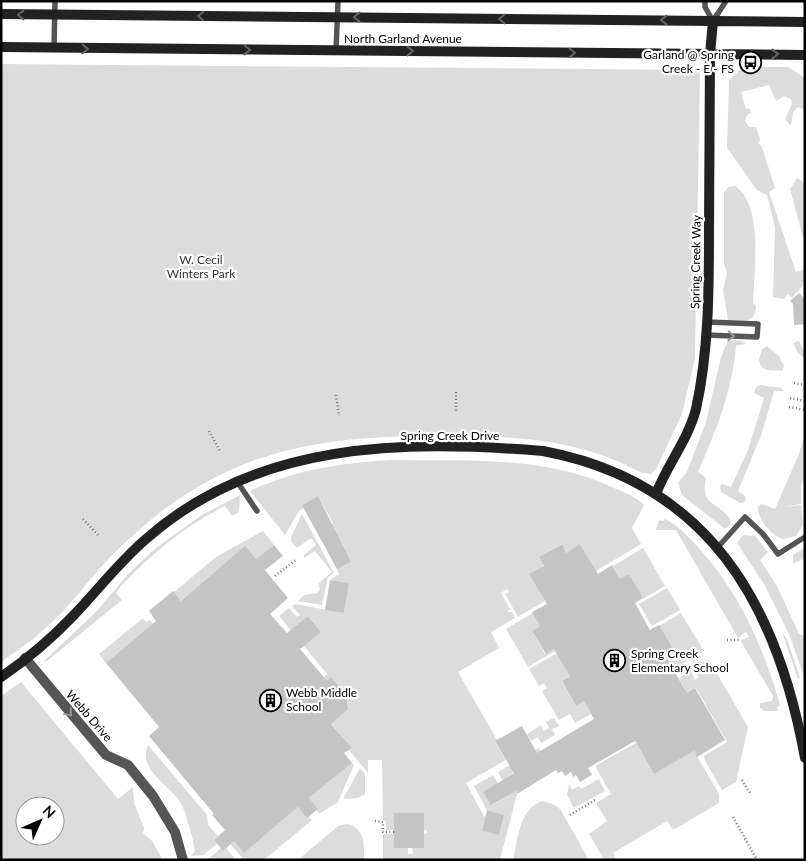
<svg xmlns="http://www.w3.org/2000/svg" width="806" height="861" font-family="Lato,sans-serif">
<rect width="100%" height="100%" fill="#fff"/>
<path fill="#dcdcdc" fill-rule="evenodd" d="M1 64 700 70 695 358 682 414 656 469 651 474 642 473C579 439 518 436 448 436 343 435 254 443 166 508 146 523 127 540 109 558 89 580 71 605 49 625 34 639 17 651 1 662Z
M743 67H788L805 78V110L798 107 793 112 791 126 785 119 792 104 791 99 784 96 776 101 769 85 741 92 746 109 749 108 751 113 747 115 745 121 749 127H756L760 140 758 143 762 147 775 188 769 192 796 272 803 270 805 266V283L792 298 788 294 783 299 773 297 775 227 767 195 757 190 727 148 729 80Z
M797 178 803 182 805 189V245L790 189Z
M735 186C764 204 754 275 753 304L756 305C756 324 743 321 728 320L723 290 727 273 724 264V193L728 187Z
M728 340 742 341 746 344 736 346C732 392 716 431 698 472L706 478C700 507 718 501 730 519L731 524 725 529 682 495 678 483 687 472 706 422 721 357Z
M799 341 805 353 804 358 798 353 793 343Z
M767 346 779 356 784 366 782 371 767 370 761 367 759 360 762 349Z
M761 385 781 388 784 391H774L762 433 738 491 746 497 745 502 740 503 721 492 720 487 722 484 731 487 748 450 764 398 754 393 756 387Z
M805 432V474L801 486V504L784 507 801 505 803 525 796 536 783 539C771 535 757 519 758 507L761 504 775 509 799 454Z
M391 460C466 461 544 455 614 488 624 492 637 497 644 505L632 528 641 544 596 571 580 544 566 553 561 544 539 557 544 566 530 574 545 601 518 617 505 594 509 592 507 589 501 593 510 609 507 612H512L515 618 491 632 499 648 458 672 497 740 495 742 504 757 516 754 466 783 485 818 482 831 499 835 504 815 487 810 474 786 493 775 498 783 492 805 510 794 498 772 539 748 542 753 507 777 517 794 500 860H383V834H394V848H408V854H413L412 848H424V834L427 833V830H424V813H394V830H386V821L383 820 382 760H368V773L349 750 351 748 330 722 348 709 347 701 350 699 332 678 326 683 322 679 327 674 299 640 321 632 308 616 295 627 293 633 279 616 289 608 297 617 300 615 292 606 295 604 344 613 349 583 330 580 339 574 337 569 351 562 333 530 319 537 317 532 333 523 318 496 302 505 304 508 299 511 285 535 250 491C294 470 342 463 391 460Z
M240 495 239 512 232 516 225 506C185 526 151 554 120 587L116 593 122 600 47 661 43 662 97 611 129 573 157 547 202 515Z
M302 514 334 573 328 577 322 605 298 601 304 595 317 593 320 589 318 584 332 572 315 551 304 558V555L316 545 311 538 297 548 291 542V537Z
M665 519C676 524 688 536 697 546 739 592 763 645 780 705L777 707 778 711H765L760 708V703L772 701 773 696 740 640 749 637 746 632 738 638 676 530H656L659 520 663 521Z
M263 531 274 545 256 559 245 547 181 601 174 592 216 557Z
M743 535 755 536 768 552 760 560 777 586 799 634 805 636V680L790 636 764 584 737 543Z
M643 548 665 586 643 599 629 574 620 579 613 566Z
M805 548V562L803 559 795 563 793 562V555Z
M667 588 680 610 652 626 639 604Z
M533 613 540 626 532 631 545 654 554 649 555 651 528 667 506 629Z
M681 613 704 651 673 669 664 654 659 626Z
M143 618 146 622 150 620 153 624 106 663 99 654Z
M782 632 787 639 800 678 798 679Z
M557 653 570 677 562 682 576 706 584 701 591 714 575 723 570 714 559 720 542 691 547 688 544 683 539 686 529 669Z
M709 660 748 727 736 782 722 790 705 761 704 756 727 742 696 688 687 693 679 678 691 671 695 680 699 677 693 669Z
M21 682 118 799 133 787 134 803 144 828 143 833 152 841 163 860H1V696ZM25 806H55V836H25Z
M554 718 559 726 552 729 555 735 541 743 538 737 531 741 527 734 541 725 544 731 549 728 546 722Z
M636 743 654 774 694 751 719 794V803L673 830 667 821 613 853 616 860H604L589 834 607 821 596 803 611 794 595 766Z
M148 745 207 815 208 825 218 836 214 840 217 844 203 855 191 856 195 851C193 837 188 823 184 810 178 788 136 773 148 745Z
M352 763 354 765 338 802 319 814 309 798Z
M360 768 365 774V794L358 798 343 799Z
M599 779 605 791 574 808 567 795 569 785 572 790 579 786 581 789Z
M542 801 553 804 560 809 589 860H513C518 839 519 809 542 801Z
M298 807 312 820 264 860H244L230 844 234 841 244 853Z
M347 824C366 829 364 844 364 860H298L338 826Z
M221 848 223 851 226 848 236 860H207Z"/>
<path fill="#c4c4c4" d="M799 293 805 299V324L794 325 793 304 790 301Z
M318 496 351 562 337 569 302 505Z
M562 544 566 553 580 544 598 574 612 565 620 579 629 574 643 598 635 603 650 630 659 625 673 649 664 654 687 693 695 688 725 740 697 757 694 751 654 774 635 741 588 768 592 775 580 782 576 775 573 777 571 772 565 776 562 771 558 773 556 770 517 794 516 791 491 805 483 792 514 773 495 741 522 726 537 753 594 719 584 701 576 706 562 681 570 677 554 649 546 654 532 631 540 626 532 612 547 604 529 574 544 566 539 557Z
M274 545 283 556 265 570 288 598 270 614 287 633 308 616 321 632 300 649 327 681 331 677 350 699 347 701 348 709 331 724 352 748 344 753 352 763 309 798 318 809 307 818 298 807 244 853 234 841 223 851 214 840 225 830 212 815 214 814 149 736 159 727 106 663 156 621 149 611 173 591 181 601 245 546 256 559Z
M330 580 349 583 344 613 325 610Z
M487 810 504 815 499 835 482 831Z
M394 813H424V848H394Z"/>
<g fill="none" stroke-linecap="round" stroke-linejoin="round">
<path stroke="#777" stroke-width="2.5" stroke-dasharray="1 2.5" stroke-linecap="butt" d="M794 383 805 385
M456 392V412
M336 395 339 416
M790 398 805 401
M789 407 805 410
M209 431 220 451
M83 519 98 535
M275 576 297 559
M727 640H740
M742 780 751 795
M570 815 595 800
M733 817 757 860
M375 821 383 822V832H394"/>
<path stroke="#555" stroke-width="5.5" d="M705 1V7L713 21 726 1
M54 48 55 1
M336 51 338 1
M706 335 757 337 758 324 707 322
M236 480 257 511
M718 547 745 517 763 534 778 554 805 537"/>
<path stroke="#555" stroke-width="10" d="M25 658 106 755 128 765 153 796 175 832 183 860"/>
<path stroke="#222" stroke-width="10" d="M1 14 805 22
M1 47 805 55
M656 494C667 465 688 440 696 409 709 350 709 288 709 228 709 170 710 112 710 54L713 21
M1 677C26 660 52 638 73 616 98 590 119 562 146 539 257 441 402 440 543 451 708 482 777 603 805 758"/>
</g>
<defs><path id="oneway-chevron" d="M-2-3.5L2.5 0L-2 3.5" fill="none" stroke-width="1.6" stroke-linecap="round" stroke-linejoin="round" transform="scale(1.25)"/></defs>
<g stroke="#646464">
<use href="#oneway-chevron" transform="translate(21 15) rotate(-180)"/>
<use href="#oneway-chevron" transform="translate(201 16) rotate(-179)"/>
<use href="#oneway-chevron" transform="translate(357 17) rotate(-179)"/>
<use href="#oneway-chevron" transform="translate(502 19) rotate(-180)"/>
<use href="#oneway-chevron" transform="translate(664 20) rotate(-180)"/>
<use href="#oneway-chevron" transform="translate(85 49) rotate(1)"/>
<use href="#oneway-chevron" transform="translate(247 50) rotate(1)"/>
<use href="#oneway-chevron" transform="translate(410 51)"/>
<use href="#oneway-chevron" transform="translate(572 53)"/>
<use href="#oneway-chevron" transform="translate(775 54)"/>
</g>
<g stroke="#999">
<use href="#oneway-chevron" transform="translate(731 336) rotate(3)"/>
<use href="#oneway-chevron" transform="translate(69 713) rotate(50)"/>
</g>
<defs>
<symbol id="bus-ring" viewBox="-11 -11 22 22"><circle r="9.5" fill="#fff" stroke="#000" stroke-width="1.5"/><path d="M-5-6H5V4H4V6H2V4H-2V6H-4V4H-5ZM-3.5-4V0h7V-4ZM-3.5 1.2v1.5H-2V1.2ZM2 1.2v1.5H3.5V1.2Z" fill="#000"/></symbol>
<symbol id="building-ring" viewBox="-11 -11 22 22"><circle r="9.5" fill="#fff" stroke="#000" stroke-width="1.5"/><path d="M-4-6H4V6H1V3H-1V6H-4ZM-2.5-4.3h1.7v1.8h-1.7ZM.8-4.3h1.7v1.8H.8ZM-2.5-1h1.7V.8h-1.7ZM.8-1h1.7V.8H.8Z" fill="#000"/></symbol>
</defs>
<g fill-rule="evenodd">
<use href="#bus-ring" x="738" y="50" width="25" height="25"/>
<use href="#building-ring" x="602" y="648" width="25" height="25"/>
<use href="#building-ring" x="258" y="688" width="25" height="25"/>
</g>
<g text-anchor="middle" stroke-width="4.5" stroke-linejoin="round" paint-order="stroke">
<g font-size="12" fill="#000" stroke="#fff">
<text x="403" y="43">North Garland Avenue</text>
<text transform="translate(696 262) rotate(-89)" y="4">Spring Creek Way</text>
<text x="450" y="440">Spring Creek Drive</text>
<text transform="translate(89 716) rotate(49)" y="4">Webb Drive</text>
</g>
<g font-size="12" fill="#000" stroke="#fff" text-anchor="start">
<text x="734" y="59" text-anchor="end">Garland @ Spring<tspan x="734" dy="14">Creek - E - FS</tspan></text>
<text x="631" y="658">Spring Creek<tspan x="631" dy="14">Elementary School</tspan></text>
<text x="286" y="697">Webb Middle<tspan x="286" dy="14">School</tspan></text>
</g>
<g font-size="12" fill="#333" stroke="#fff">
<text x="201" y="264">W. Cecil<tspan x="201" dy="14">Winters Park</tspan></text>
</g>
</g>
<rect width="806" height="861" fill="none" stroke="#000000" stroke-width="5"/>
<g transform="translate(40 821) rotate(45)"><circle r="24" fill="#ffffff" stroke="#999999"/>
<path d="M0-4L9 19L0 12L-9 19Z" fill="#000000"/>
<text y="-8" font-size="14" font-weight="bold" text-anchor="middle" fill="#000000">N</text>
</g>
</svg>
